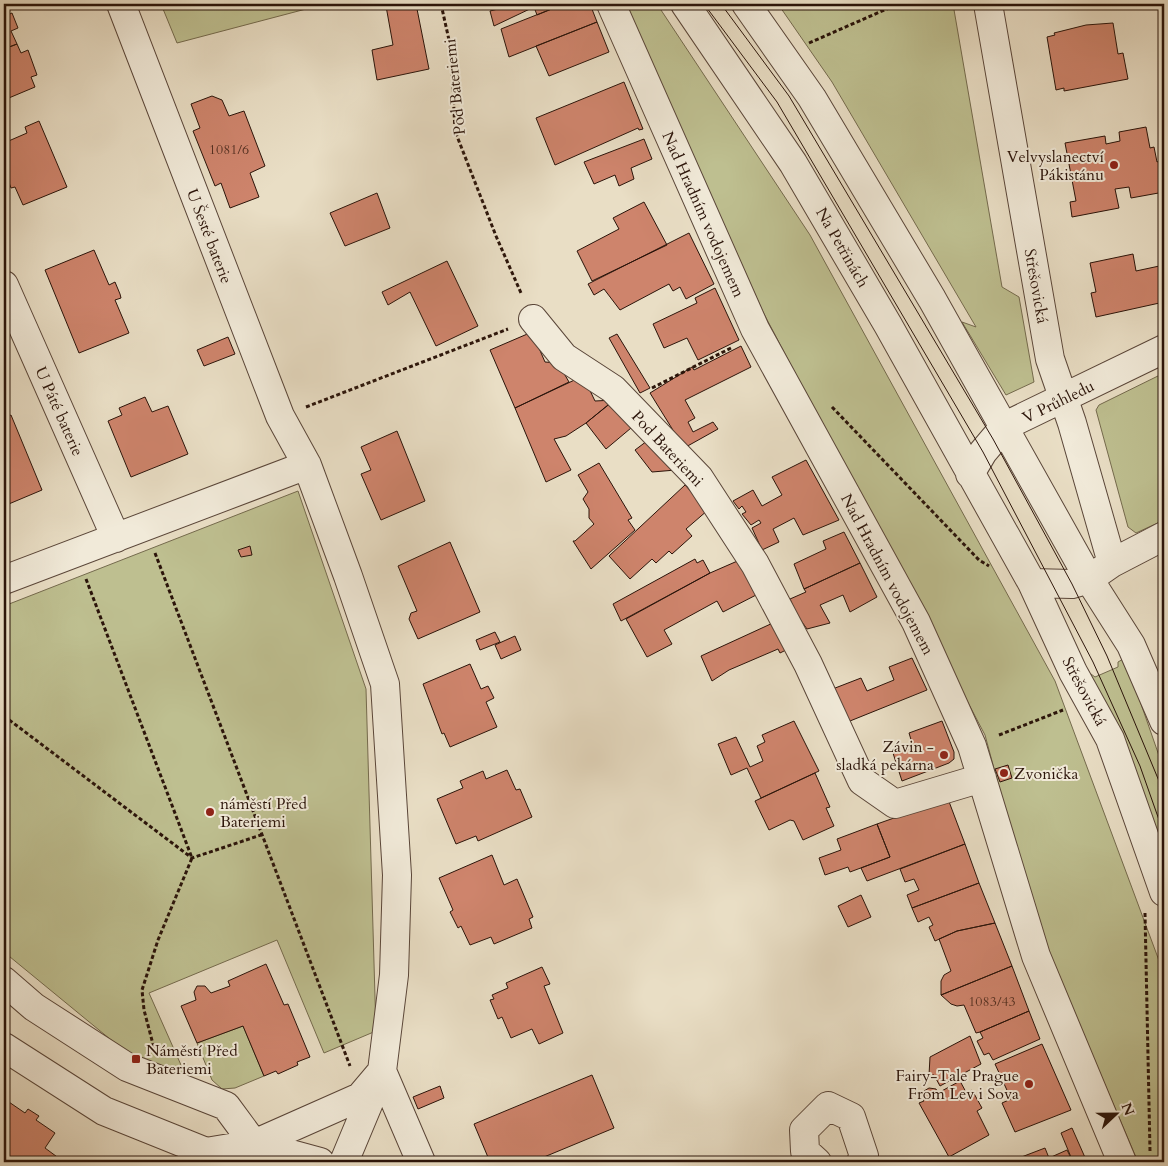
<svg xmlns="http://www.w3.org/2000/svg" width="1168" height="1166" font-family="Cardo,serif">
<rect width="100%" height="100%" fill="#e9dec5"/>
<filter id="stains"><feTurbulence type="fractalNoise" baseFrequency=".004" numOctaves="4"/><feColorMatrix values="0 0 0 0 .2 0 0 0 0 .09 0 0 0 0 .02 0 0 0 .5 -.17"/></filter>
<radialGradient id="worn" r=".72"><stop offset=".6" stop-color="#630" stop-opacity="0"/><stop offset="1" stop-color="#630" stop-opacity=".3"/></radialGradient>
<path fill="#bebf90" stroke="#746a4d" d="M161 4H325L177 43Z
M625 4H657L810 235 1055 681 1164 974V1162H1138L1035 921 985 735 763 312Z
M778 4H953L1002 287 1019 297 1034 382 1006 395 962 322 976 327 832 82Z
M1164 373V520L1136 533 1128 527 1096 410 1099 405Z
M298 491 366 689 376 1031 324 1053 277 940 149 993 185 1074 127 1053 4 952V606Z
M1125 658 1164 770V853L1085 678 1091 674 1095 677 1118 667V662Z
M243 1026 264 1076 235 1088 222 1089 212 1080 197 1043Z"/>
<path fill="#ce846c" stroke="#2b140a" d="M390 4H416L429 69 377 80 372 50 393 45 386 6Z
M497 4H564L537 15 534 7 494 26 490 11 498 9Z
M564 4H590L597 22 509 57 501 29Z
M4 12 5 16 12 13 18 28 11 31 17 44 4 49Z
M597 22 609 52 549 76 536 46Z
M1113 23 1118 54 1123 53 1128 79 1064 91V88L1056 90 1047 37 1055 35 1054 33 1086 25Z
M17 44 21 53 28 50 37 75 31 77 35 87 4 100V49Z
M624 82 643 129 639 130 638 128 555 165 536 118Z
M212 96 222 100 229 116 244 111 265 166 250 173 259 197 230 208 221 183 215 186 193 131 200 128 191 104Z
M39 121 67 187 23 205 15 187 11 188 4 169V165L6 164 4 158V143L27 133 25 127Z
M1146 127 1150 148 1154 147 1157 162 1162 160 1164 192 1131 198 1129 187 1115 189 1119 208 1072 217 1070 202 1076 201 1065 143 1105 136 1106 144 1120 141 1119 132Z
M644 139 652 159 631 168 634 179 619 186 615 175 594 184 584 162Z
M377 193 390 228 345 246 330 213Z
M644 202 667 245 592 281 577 251 619 229 613 218Z
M689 233 714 284 686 299 680 287 673 291 669 284 620 310 604 289 594 295 588 284Z
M94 250 109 285 115 282 120 294 121 298 115 300 129 333 79 353 45 270Z
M1133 254 1136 271 1164 265V302L1096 317 1091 293 1096 292 1090 263Z
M447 261 478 326 436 346 410 292 388 305 382 292Z
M715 288 739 340 698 360 687 338 664 348 653 324 697 303 695 298Z
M532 332 545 362 558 363 569 382 515 408 490 350Z
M617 334 650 388 640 393 609 338Z
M228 337 235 354 204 366 197 350Z
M741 346 751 367 685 400 695 418 688 422 693 432 713 422 718 429 684 448 650 393 692 367 694 370Z
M583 376 595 401 614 400 586 423 566 436 554 439 571 470 546 482 515 408Z
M145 397 152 412 168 406 188 454 131 477 108 421 122 415 119 408Z
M612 402 637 423 606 449 586 423Z
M11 415 42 490 4 506V418Z
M397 431 425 501 381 520 361 474 371 470 361 447Z
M651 438 676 470 652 472 635 450Z
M806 460 839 520 803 535 794 518 773 529 779 542 762 550 752 528 761 523 759 520 751 525 742 514 746 512 742 506 739 509 733 501 753 490 762 506 782 495 772 477Z
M599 463 632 518 628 520 635 530 591 569 573 541H575L594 524 589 518V509L583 499 588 492 578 475Z
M685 485 708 510 686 529 692 536 672 554 669 551 656 563 652 559 630 579 609 556Z
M844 532 860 563 804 589 794 564 826 549 823 541Z
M450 542 480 612 418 639 409 619 411 613 417 611 398 566Z
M250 546 252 555 241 557 238 550Z
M695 559 697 563 703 560 710 573 621 621 613 604Z
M742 559 760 593 723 612 717 601 664 630 672 644 647 657 626 619 710 573Z
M860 563 877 597 850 612 843 595 820 605 830 623 807 629 797 615 790 599 806 592 804 589Z
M775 622 788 649 780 653 778 649 729 670 712 681 701 656Z
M495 632 500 642 480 650 476 640Z
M515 636 521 650 501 659 495 645Z
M912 658 927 690 845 723 830 690 861 678 867 691 894 680 889 667Z
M470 664 481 689 488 686 494 698 486 702 497 727 450 747 444 733 442 734 423 684Z
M794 721 819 771 761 798 747 768 731 775 718 744 736 737 750 767 763 761 757 746 765 742 762 735Z
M942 721 954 752V759L949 763 902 781 892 750 912 743 909 733Z
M1008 765 1012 778 1000 782 995 769Z
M507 770 516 790 520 789 532 817 478 841 476 836 456 844 437 799 463 788 460 781 483 771 486 779Z
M815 773 830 807 826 808 834 826 803 840 794 821 790 820 769 830 755 801Z
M948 799 965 844 867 881 861 868 890 857 877 824Z
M877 824 890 857 850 872 848 867 825 875 819 858 841 850 837 839Z
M965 844 979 883 912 908 907 895 919 890 914 879 905 882 900 869Z
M492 855 504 885 517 879 533 917 529 919 532 928 494 944 491 937 470 945 461 926 458 928 450 912 453 910 439 878Z
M979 883 995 923 957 931 935 941 929 927 933 925 929 917 918 922 912 908Z
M861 895 871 917 848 927 838 906Z
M995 923 1012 966 941 995V981L944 975 951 971 939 939 957 931Z
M266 964 284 1005 288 1004 310 1057 297 1062 298 1065 278 1074 276 1071 264 1076 243 1026 197 1043 181 1006 196 1000 194 992 197 986H205L211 993 230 986 228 981Z
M1012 966 1029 1011 980 1032 976 1033 964 1005 957 1006 951 1004 941 995Z
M542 967 550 984 544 986 563 1033 539 1044 532 1029 511 1038 502 1017 498 1019 490 1000 494 999 492 995 508 988 506 983Z
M1029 1011 1040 1039 993 1060 989 1053 984 1055 977 1041 983 1038 980 1032Z
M970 1036 981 1064 940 1086 934 1075H929L930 1057Z
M1042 1044 1071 1110 1015 1132 1002 1103 1011 1099 995 1064Z
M592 1075 614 1128 532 1162H490L474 1124Z
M960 1081 967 1094 972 1090 982 1108 977 1111 989 1135 949 1157 919 1103 924 1101 922 1097 924 1091 929 1088 936 1089 938 1093Z
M440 1086 444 1098 418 1109 413 1097Z
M6 1100 25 1113 28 1109 39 1116 36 1120 55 1133 45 1148 64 1162H4V1103Z
M1072 1128 1087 1162H1073L1061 1133Z
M1045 1148 1049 1158 1067 1150 1073 1162 1011 1161Z"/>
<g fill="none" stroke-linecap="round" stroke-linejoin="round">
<defs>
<path id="minor" d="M121 4 280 416 307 465 348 576 385 684 397 875 394 975 382 1071 344 1162
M611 4 755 329 916 622 972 746 1036 956 1122 1162
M685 4 793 163 888 325 1032 583 1073 672 1110 739 1164 892
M746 4 812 98 932 299 1089 579 1131 645 1164 721
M988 4 1050 359 1072 423 1112 563
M4 285 116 538
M533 319 564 357 613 389 699 478 755 564 808 664 862 781 895 804 982 778
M970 474 983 452 1005 426 1164 349
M4 580 307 465
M1032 583 1072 584 1089 579 1112 563 1164 536
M4 981 34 1007 127 1067 226 1106 254 1144 259 1162
M4 1047 104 1111 206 1152 254 1144 360 1097 382 1071 421 1162
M254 1144 320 1162
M817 1162 805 1151 804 1130 828 1106 851 1117 864 1156 861 1162"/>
</defs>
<use href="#minor" stroke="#5a4639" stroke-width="30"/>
<path stroke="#2b140a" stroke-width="3" stroke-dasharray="4 2.5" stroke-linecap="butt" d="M441 4 451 49 455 131 496 236 521 293
M809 43 898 4
M652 388 733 347
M306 407 508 329
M832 407 979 560 989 566
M155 553 350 1066
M86 579 192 858 158 940 142 990 144 1010 154 1048
M4 716 192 858 261 835
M999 735 1063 710
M1145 913 1150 1151"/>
<use href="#minor" stroke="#f1ead9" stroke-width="28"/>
<path stroke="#2b140a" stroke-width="1" d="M704 4 777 102 983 452 1093 662 1140 766 1164 834
M721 4 789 96 993 439 1072 584 1107 656 1164 793"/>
</g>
<g fill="#8f2418" stroke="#f1ead9" stroke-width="2">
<circle cx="1114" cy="165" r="5"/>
<circle cx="944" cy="755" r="5"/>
<circle cx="1004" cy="773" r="5"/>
<circle cx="210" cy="812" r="5"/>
<rect x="131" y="1054" width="10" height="10" rx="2.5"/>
<circle cx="1029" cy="1084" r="5"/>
</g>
<g text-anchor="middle" stroke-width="4" stroke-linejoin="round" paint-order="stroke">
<g font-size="14" fill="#543022">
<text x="229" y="154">1081/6</text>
<text x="992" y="1006">1083/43</text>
</g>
<g font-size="16" fill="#2b140a" stroke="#f1ead9">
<text transform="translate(454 87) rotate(-96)" y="6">Pod Bateriemi</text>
<text transform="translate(704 214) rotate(66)" y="6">Nad Hradním vodojemem</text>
<text transform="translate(210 236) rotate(69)" y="6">U Šesté baterie</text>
<text transform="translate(843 247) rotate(60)" y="6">Na Petřinách</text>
<text transform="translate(1037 286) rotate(80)" y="6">Střešovická</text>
<text transform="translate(1058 401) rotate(-26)" y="6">V Průhledu</text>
<text transform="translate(60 411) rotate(66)" y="6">U Páté baterie</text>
<text transform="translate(668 448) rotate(47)" y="6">Pod Bateriemi</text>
<text transform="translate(888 574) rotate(62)" y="6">Nad Hradním vodojemem</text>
<text transform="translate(1085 691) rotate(62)" y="6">Střešovická</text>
</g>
<g font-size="16" fill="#2b140a" stroke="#f1ead9" text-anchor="end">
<text x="1104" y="162">Velvyslanectví<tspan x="1104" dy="18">Pákistánu</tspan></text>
<text x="934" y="752">Závin -<tspan x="934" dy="18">sladká pekárna</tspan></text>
<text x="1014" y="779" text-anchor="start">Zvonička</text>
<text x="220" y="809" text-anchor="start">náměstí Před<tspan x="220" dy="18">Bateriemi</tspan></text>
<text x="146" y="1056" text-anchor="start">Náměstí Před<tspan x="146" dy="18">Bateriemi</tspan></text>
<text x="1019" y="1081">Fairy-Tale Prague<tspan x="1019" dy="18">From Lev i Sova</tspan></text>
</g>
</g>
<rect width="1168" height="1166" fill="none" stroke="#e9dec5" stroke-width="20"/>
<rect x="5" y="5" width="1158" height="1156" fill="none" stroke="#2b140a" stroke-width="2.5"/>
<rect x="10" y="10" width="1148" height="1146" fill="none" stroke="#2b140a"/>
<g transform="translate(1116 1114) rotate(68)" stroke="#f1ead9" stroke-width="4" paint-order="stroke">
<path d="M0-4L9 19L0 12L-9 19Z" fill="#2b140a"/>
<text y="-8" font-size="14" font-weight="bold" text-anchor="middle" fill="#2b140a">N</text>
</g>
<rect width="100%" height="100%" filter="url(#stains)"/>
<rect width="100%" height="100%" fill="url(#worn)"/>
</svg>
